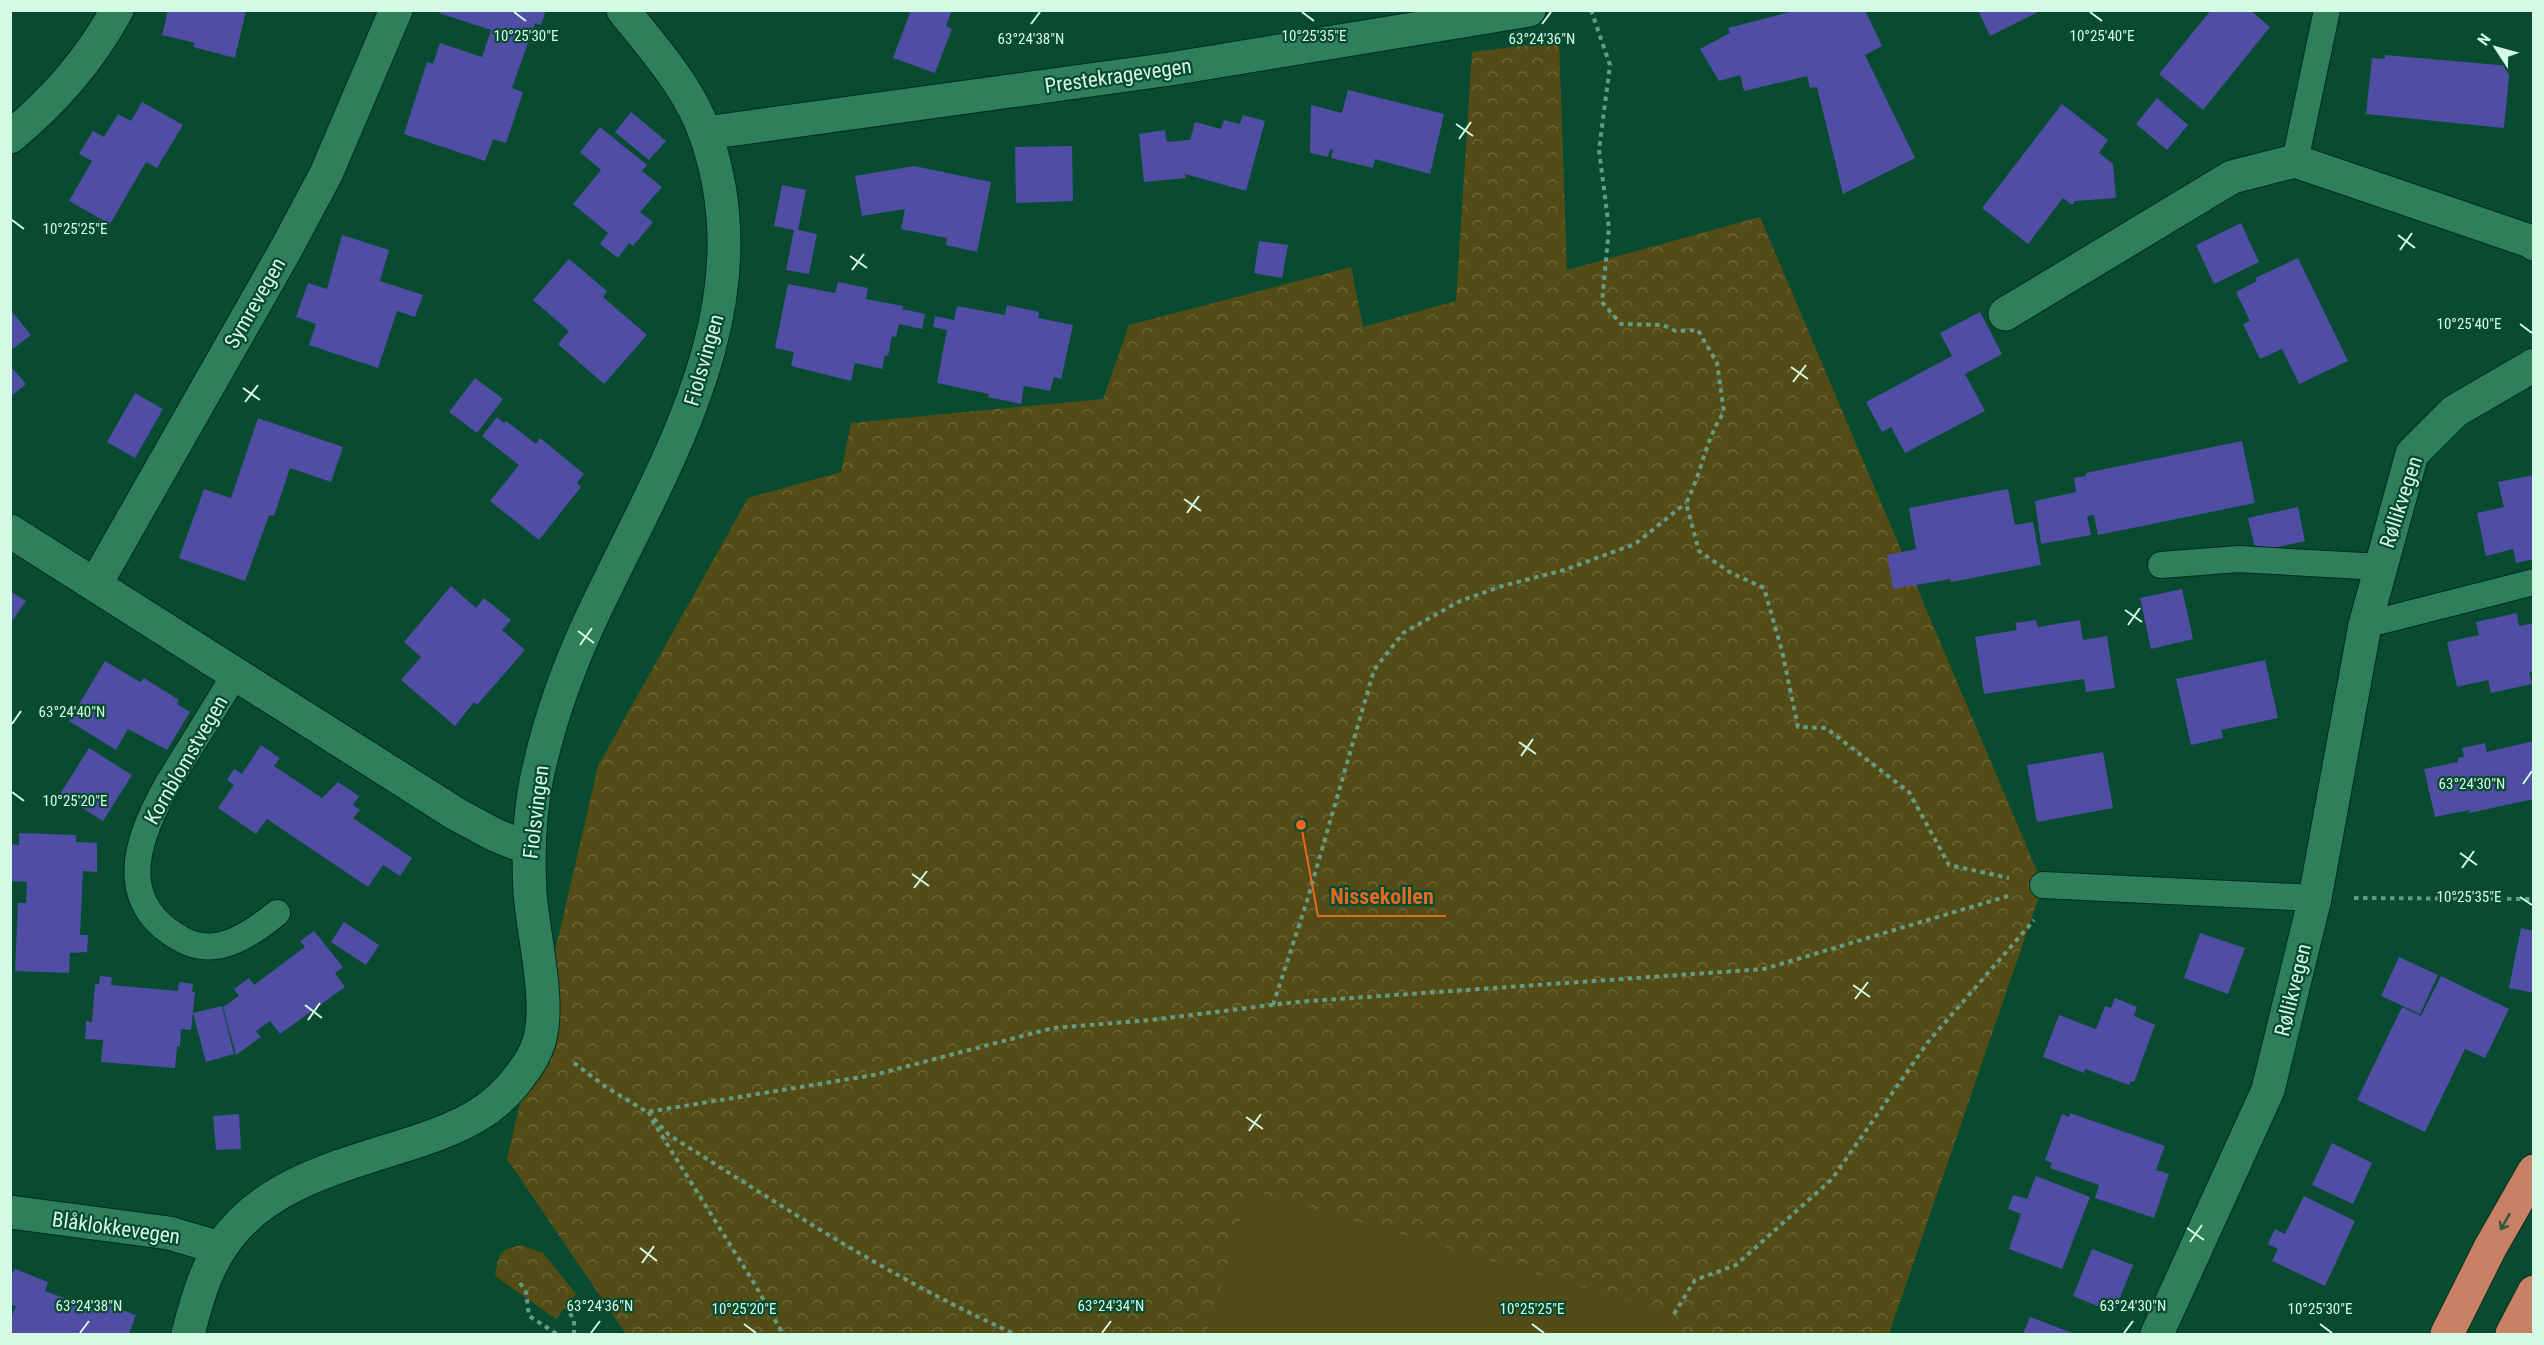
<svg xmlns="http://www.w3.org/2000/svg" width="2544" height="1345" font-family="'Roboto Condensed',sans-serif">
<defs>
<pattern id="forest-crowns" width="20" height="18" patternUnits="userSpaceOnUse" patternTransform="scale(1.5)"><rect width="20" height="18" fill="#544c16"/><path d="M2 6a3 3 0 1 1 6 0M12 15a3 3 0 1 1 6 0" fill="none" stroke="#6c6738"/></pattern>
</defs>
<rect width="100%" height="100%" fill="#084b31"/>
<path fill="url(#forest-crowns)" d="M1559 41 1567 270 1760 217 2043 885 1889 1334H626L507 1159 598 766 748 498 841 472 851 423 1103 399 1129 325 1351 267 1363 327 1456 301 1472 52Z
M521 1245 543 1253 576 1294 556 1319 495 1276C499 1254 499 1250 521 1245Z"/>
<path fill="#544c16" d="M1249 1190 1674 1314 1668 1334H1207Z"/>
<path fill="#504da5" d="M168 10H246L235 58 193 47 195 43 162 35Z
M440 10H546L541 25 535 23 512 88 523 92 506 143 493 139 485 161 404 134 427 62 433 64 440 43 482 57 491 30 439 13Z
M911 10H952L946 26 952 29 935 73 893 58Z
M1797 10H1865L1882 46 1865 55 1915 158 1843 194 1817 87 1810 88 1807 76 1744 91 1740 75 1719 81 1700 49 1730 33 1728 28Z
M1978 10H2042L1990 36Z
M2211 10H2250L2270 27 2203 110 2159 74Z
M2385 55 2510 66 2504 128 2366 114 2372 58 2385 59Z
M1348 90 1444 114 1430 174 1375 159 1373 168 1331 158 1333 150 1330 149 1328 157 1310 153 1311 105 1342 113Z
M2157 98 2188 125 2167 150 2136 124Z
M142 102 183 125 157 168 146 162 110 224 69 201 92 161 79 154 93 131 104 137 118 114 131 121Z
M2062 104 2108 140 2099 153 2113 164 2116 198 2075 201 2072 205 2063 198 2028 244 1982 208Z
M631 112 666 141 649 160 615 132Z
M1243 115 1265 121 1246 191 1185 174 1186 178 1144 182 1139 134 1165 130 1167 142 1190 140 1195 122 1221 129 1224 120 1240 124Z
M600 127 647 165 642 171 662 187 640 212 653 222 633 246 629 243 618 258 600 244 608 233 573 204 601 170 580 152Z
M1072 146 1073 201 1016 203 1015 147Z
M914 166 991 182 977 252 946 245 947 238 901 229 905 209 862 216 855 176Z
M782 185 806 190 798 230 817 234 809 274 786 270 794 230 774 226Z
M2241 223 2259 262 2214 284 2196 245Z
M342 235 389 250 380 281 423 295 415 317 397 311 378 368 309 345 316 324 296 317 308 283 327 289Z
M1259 241 1288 245 1282 278 1254 273Z
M2298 258 2348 361 2299 384 2282 349 2260 359 2243 324 2250 321 2236 292 2257 281 2255 278Z
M569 259 607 291 603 297 647 335 604 384 558 344 569 331 533 300Z
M838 282 868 288 866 299 903 306 902 309 925 314 922 329 899 324 896 337 892 336 888 356 885 355 882 369 855 363 851 381 791 366 794 352 775 348 788 284 835 293Z
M1007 305 1039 312 1038 318 1073 325 1061 379 1054 377 1050 391 1024 386 1021 404 988 397 989 394 937 383 947 330 933 327 935 316 954 320 957 306 1005 315Z
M10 309 31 335 10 351Z
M1980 312 2002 354 1965 374 1985 411 1905 453 1891 427 1882 432 1866 402 1952 356 1940 333Z
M12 368 26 384 10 397V369Z
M475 378 503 399 477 433 449 412Z
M135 393 163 409 135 458 107 442Z
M497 417 504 423 506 421 536 444 540 438 584 474 577 483 581 487 539 540 490 501 519 465 482 436Z
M258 418 343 447 331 482 290 468 274 516 269 515 245 581 179 558 204 489 231 498Z
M2242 441 2255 503 2098 535 2094 515 2087 516 2091 535 2041 544 2035 501 2076 492 2074 478 2086 476V473Z
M2534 475V559L2516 563 2513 549 2486 556 2477 513 2504 507 2498 482Z
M2008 489 2015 525 2033 522 2041 565 1951 582 1950 579 1893 589 1887 555 1916 549 1909 508Z
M2298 507 2305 541 2256 552 2248 518Z
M451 586 476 608 484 598 511 620 502 630 525 650 477 705 474 702 455 726 401 680 421 657 404 642Z
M2182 589 2193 639 2151 649 2140 598Z
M10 591 26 601 10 624Z
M2517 613 2519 626 2534 623V671L2529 672 2532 684 2491 693 2488 680 2457 687 2447 642 2479 635 2476 622Z
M2036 620 2038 627 2080 620 2083 640 2107 636 2115 688 2086 692 2084 679 1984 694 1975 637 2017 630 2015 623Z
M2265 660 2278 718 2221 730 2223 738 2191 745 2176 679Z
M105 661 140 682 144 678 179 700 177 704 190 712 167 750 128 729 116 750 69 721Z
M2534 741V799L2469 813V810L2435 817 2424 769 2458 762V758L2464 757 2462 748 2485 743 2487 752Z
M261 745 280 758 274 766 322 798 338 782 359 796 353 805 360 810 353 818 412 858 400 876 383 865 368 887 267 819 256 834 218 808 234 785 227 780 234 769 242 774Z
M89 748 132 775 103 821 60 794Z
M2103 752 2113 808 2037 822 2027 765Z
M19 833 76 835V842L97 843V872L83 871 80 935H88L87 952 70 953 69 973 15 971 18 903H26L27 882 10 881V844L19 845Z
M344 922 379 945 366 965 331 942Z
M2521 928 2534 931V993L2509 988Z
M314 931 343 967 335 973 345 987 280 1034 270 1021 256 1031 261 1037 236 1055 223 1007 239 996 234 989 249 978 254 985 305 947 300 941Z
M2200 933 2245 948 2228 994 2184 978Z
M2399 957 2438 975 2420 1014 2381 996Z
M100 976 112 977 111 985 178 991 179 982 193 984 192 992H195L191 1030 181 1029 180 1047 177 1046 175 1068 101 1062 103 1040 85 1039 86 1021 92 1022 95 984H99Z
M2441 976 2509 1009 2485 1058 2465 1049 2425 1132 2357 1100 2402 1007 2421 1016Z
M2115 998 2137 1007 2134 1016 2155 1025 2134 1082 2131 1081 2129 1085 2085 1069 2084 1073 2043 1057 2059 1015 2096 1029 2105 1006 2111 1008Z
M222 1006 234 1054 206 1062 193 1013Z
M2070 1113 2165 1146 2156 1170 2169 1174 2154 1218 2095 1198 2099 1185 2050 1168 2052 1163 2045 1160 2062 1114 2069 1117Z
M239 1114 241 1149 216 1150 213 1116Z
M2332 1143 2372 1163 2353 1204 2312 1185Z
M2036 1176 2090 1197 2062 1269 2009 1249 2021 1214 2008 1209 2013 1195 2027 1199Z
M2304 1196 2355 1221 2325 1286 2272 1261 2278 1249 2268 1244 2275 1229 2285 1234Z
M2092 1249 2133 1265 2114 1313 2073 1296Z
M15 1269 48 1282 45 1291 86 1306 89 1298 136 1315 129 1334H10V1320L16 1306 10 1304V1276Z
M2030 1317 2075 1334H2023Z"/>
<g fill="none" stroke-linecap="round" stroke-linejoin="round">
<defs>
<path id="lane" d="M2295 161 2327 10
M2161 565 2238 559 2381 567
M2365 625 2534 582
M236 673C220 699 204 725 188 751 151 809 98 895 183 940 217 958 250 935 277 913
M2043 885 2315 898"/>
<path id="street" d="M706 133 1170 69 1529 10
M10 137C54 101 90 60 117 10
M2005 314 2232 177 2295 161 2530 241 2534 244
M10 531 456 814 495 835 528 848
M95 585 286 249 326 174 396 10
M10 1212 169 1233 220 1248
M188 1334C196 1304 204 1272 222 1246 265 1180 351 1164 421 1140 460 1127 495 1111 519 1077 527 1067 535 1055 539 1042 551 1001 533 936 530 892 528 855 529 818 536 782 547 728 566 673 589 623 660 470 767 311 706 136 690 88 654 49 623 10
M2157 1334 2268 1090 2315 898 2365 625 2412 454 2455 411 2534 365"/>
<path id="highway" d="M2447 1334 2490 1248 2534 1171
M2512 1334 2534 1292"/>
</defs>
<use href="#lane" stroke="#012e1c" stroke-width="28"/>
<use href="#street" stroke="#012e1c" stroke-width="35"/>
<use href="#highway" stroke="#012e1c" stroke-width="35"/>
<path stroke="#659b84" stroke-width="4" stroke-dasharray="4.5 4.5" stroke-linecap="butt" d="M1591 10 1610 65 1599 150 1609 228 1602 302 1621 324 1663 325 1676 331 1698 330 1717 363 1724 412C1705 440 1702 473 1686 503L1699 551 1731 573 1764 588 1782 651 1798 727 1826 728 1909 792 1949 865 2009 878
M2354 898 2534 899
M1273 1005 1307 901 1374 670 1403 633 1460 601 1502 586 1564 570 1635 544 1686 503
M574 1063 606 1087 647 1112 874 1075 1053 1028 1151 1020 1296 1002 1764 969 2008 896
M648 1112 669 1135C782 1206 893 1280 1015 1334
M652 1120 754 1283 783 1334
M520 1283 526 1292 529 1316 557 1334
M566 1305 574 1321V1334
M1674 1314 1695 1280 1736 1265 1832 1179 1928 1042 2034 920"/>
<use href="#lane" stroke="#2f7f5c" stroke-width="26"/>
<use href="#street" stroke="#2f7f5c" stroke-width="33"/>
<use href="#highway" stroke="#c98166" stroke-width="33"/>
</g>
<defs><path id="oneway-shaft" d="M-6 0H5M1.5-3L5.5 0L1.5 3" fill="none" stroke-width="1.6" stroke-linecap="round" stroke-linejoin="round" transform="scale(1.5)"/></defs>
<use stroke="#2f563c" href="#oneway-shaft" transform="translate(2505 1222) rotate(119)"/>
<path fill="none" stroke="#d4fae6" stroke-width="2" d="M514 12 526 21M1302 12 1314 21M2090 12 2102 21M1031 24 1040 12M1542 24 1551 12M1456 124 1473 136M1459 139 1471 122M12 220 24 229M2398 235 2415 248M2400 250 2412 233M850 256 867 268M852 270 864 254M2520 324 2532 333M1791 367 1808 379M1793 382 1806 365M243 388 260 400M245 402 258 385M1184 499 1201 511M1187 513 1199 496M2125 610 2142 622M2128 625 2140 608M578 631 594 643M580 645 592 628M12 724 21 711M1519 742 1536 754M1521 756 1533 739M2523 784 2532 771M12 792 24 801M2460 853 2477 865M2462 868 2474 851M912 874 929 886M914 888 927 871M2520 897 2532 905M1853 985 1870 997M1855 999 1868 982M305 1005 322 1018M308 1020 320 1003M1246 1117 1263 1129M1249 1131 1261 1114M2187 1228 2204 1240M2190 1242 2202 1225M640 1248 657 1261M642 1263 654 1246M744 1324 756 1333M1532 1324 1544 1333M2320 1324 2332 1333M80 1333 89 1321M591 1333 600 1321M1102 1333 1111 1321M2124 1333 2133 1321"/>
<g text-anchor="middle" stroke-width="4.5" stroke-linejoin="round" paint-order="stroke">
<g font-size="21" fill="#d4fae6" stroke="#084b31">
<text transform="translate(1118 76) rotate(-8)" y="7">Prestekragevegen</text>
<text transform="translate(255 303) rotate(-60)" y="7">Symrevegen</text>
<text transform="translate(704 360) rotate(-74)" y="7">Fiolsvingen</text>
<text transform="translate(2401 502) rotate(-72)" y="7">Røllikvegen</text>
<text transform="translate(186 760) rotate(-60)" y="7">Kornblomstvegen</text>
<text transform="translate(536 812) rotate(-83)" y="7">Fiolsvingen</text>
<text transform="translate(2293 990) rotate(-76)" y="7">Røllikvegen</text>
<text transform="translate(116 1228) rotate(8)" y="7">Blåklokkevegen</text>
</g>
</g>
<g font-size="15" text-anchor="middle" fill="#d4fae6" stroke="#084b31" stroke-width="4.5" stroke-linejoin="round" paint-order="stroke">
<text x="526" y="41">10°25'30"E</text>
<text x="1314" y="41">10°25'35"E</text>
<text x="2102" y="41">10°25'40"E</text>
<text x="1031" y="44">63°24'38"N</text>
<text x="1542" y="44">63°24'36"N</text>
<text x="75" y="234">10°25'25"E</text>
<text x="2469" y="329">10°25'40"E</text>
<text x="72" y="717">63°24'40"N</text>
<text x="2472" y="789">63°24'30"N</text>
<text x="75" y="806">10°25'20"E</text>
<text x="2469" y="902">10°25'35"E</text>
<text x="89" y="1311">63°24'38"N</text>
<text x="600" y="1311">63°24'36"N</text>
<text x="1111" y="1311">63°24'34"N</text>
<text x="2133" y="1311">63°24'30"N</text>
<text x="744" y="1314">10°25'20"E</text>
<text x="1532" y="1314">10°25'25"E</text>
<text x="2320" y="1314">10°25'30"E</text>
</g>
<path fill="none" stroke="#e66922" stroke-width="2" d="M1301 825L1318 916H1446"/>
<circle fill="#e66922" stroke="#084b31" stroke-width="2" cx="1301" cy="825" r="6"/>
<g font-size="22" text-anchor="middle" font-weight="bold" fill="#e66922" stroke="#084b31" stroke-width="4.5" stroke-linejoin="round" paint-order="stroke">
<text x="1382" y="904">Nissekollen</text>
</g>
<rect width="2544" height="1345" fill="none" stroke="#d4fae6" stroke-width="24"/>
<g transform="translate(2496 48) rotate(306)" stroke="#084b31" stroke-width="4.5" paint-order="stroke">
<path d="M0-4.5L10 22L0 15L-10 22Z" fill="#d4fae6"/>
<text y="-9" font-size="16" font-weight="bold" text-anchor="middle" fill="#d4fae6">N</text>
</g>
</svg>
